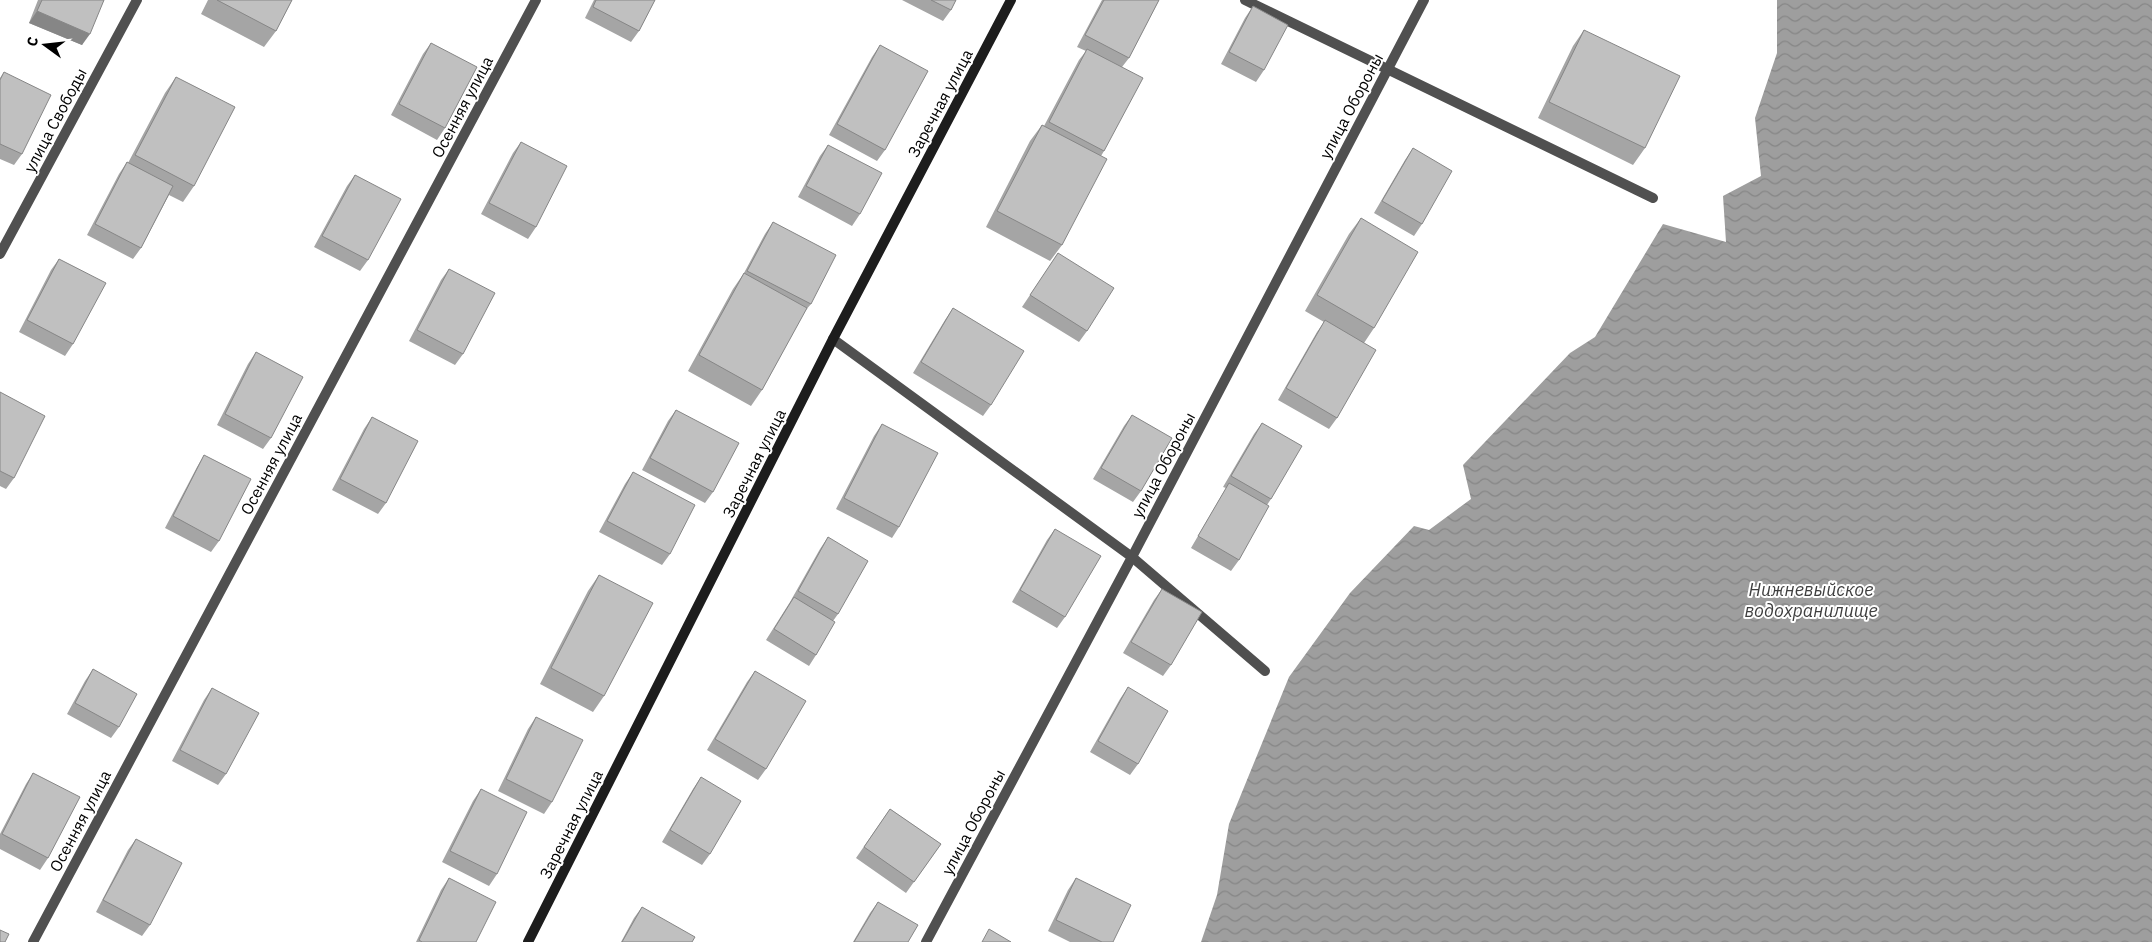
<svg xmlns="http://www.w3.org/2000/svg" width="2152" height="942" font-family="'IBM Plex Sans',sans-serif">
<defs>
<pattern id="water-waves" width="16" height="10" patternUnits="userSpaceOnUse" patternTransform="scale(1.25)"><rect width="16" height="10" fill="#9e9e9e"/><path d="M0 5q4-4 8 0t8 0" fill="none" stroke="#868686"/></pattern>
</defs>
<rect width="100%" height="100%" fill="#fff"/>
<path fill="url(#water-waves)" d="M1777 0H2152V942H1201L1217 895 1229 824 1289 677 1350 593 1414 526 1429 530 1471 499 1463 465 1570 353 1595 337 1663 224 1726 242 1723 196 1761 176 1755 118 1777 53Z"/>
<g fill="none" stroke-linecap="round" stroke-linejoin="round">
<path stroke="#505050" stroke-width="10" d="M1245 0 1653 198
M833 339 1132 557 1265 671"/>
<path stroke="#505050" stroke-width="10" d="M0 254 137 0
M33 942 536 0
M926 942 1132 557 1424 0"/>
<path stroke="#1d1d1d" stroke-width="10" d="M528 942 833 339 1011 0"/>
</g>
<path fill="#a5a5a5" d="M38 0H104L82 45 29 23Z
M208 0H292L276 31 264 47 201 14Z
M594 0H655L639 31 631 42 585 18Z
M902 0H956L951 10 943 21Z
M1102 0H1159L1129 58 1122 67 1104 151 1101 156 1062 245 1050 261 986 227 1030 141 1042 125 1044 126 1079 60 1086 51 1077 47Z
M1253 6 1264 70 1256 82 1221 64 1245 18Z
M1584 30 1645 148 1633 165 1538 118 1573 46Z
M431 43 445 128 437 140 391 115 423 54Z
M880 45 885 150 877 161 829 135 872 57Z
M4 72 22 154 14 165 0 159V78Z
M176 77 194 186 183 202 169 195 141 248 133 259 87 235 119 174 127 162 128 163 165 93Z
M521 142 536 227 528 239 481 214 513 153Z
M828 145 860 214 852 226 798 197 820 156Z
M1413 148 1422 224 1414 236 1374 213 1405 160Z
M355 175 368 260 360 271 314 247 347 186Z
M1361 218 1374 328 1364 343 1337 418 1329 429 1278 400 1317 332 1324 322 1305 311 1349 234Z
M773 222 811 304 805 311 762 390 751 406 688 371 733 289 744 273 765 234Z
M1058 253 1087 331 1079 342 1022 307Z
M59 259 73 344 65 356 19 332 51 270Z
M449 269 463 354 455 365 409 341 441 280Z
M953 308 991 405 983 416 913 373 945 320Z
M256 352 271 438 263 449 217 425 248 364Z
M0 392 14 478 6 489 0 486Z
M676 410 713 492 705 503 642 470 668 421Z
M1132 415 1141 491 1133 502 1093 479 1124 426Z
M372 417 386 503 378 514 332 490 364 429Z
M1262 423 1271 499 1267 505 1239 560 1231 571 1191 548 1226 488 1223 487 1254 434Z
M882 424 899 527 892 538 836 509 874 436Z
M204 455 219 541 211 552 165 528 197 467Z
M633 472 670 554 662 565 599 532 625 484Z
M1055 529 1065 617 1057 628 1012 602 1047 540Z
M828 537 838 614 833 621 816 655 809 666 766 640 790 602 820 549Z
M599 575 604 696 593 712 540 684 588 591Z
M1162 589 1171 665 1163 676 1123 653 1154 600Z
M93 669 119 727 111 738 67 714 85 681Z
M755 671 766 769 758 780 707 750 747 682Z
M1128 687 1138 764 1130 775 1090 752 1120 699Z
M212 688 226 774 218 785 172 761 204 700Z
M536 717 552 802 544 814 498 791 528 729Z
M33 773 48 858 40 870 0 849V834L26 784Z
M701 777 710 854 702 865 662 842 693 789Z
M481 789 497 874 489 886 442 862 473 801Z
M890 809 941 844 906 893 856 858Z
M136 839 150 925 142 936 96 912 128 850Z
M449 878 476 942H416L441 890Z
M1076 878 1113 942H1070L1048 931 1068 890Z
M878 902 908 942H853L870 913Z
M642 907 692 942H621L634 918Z"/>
<path fill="#868686" d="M37 11 90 34 82 45 29 23Z"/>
<path fill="#c0c0c0" stroke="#868686" d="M42 0H104L90 34 37 11Z
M217 0H292L276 31Z
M596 0H655L639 31 593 7Z
M931 0H956L951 10Z
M1104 0H1159L1129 58 1085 35Z
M1253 6 1288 25 1264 70 1229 52Z
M1584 30 1680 76 1645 148 1549 102Z
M431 43 477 67 445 128 399 104Z
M880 45 928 71 885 150 837 124Z
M1087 49 1143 78 1104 151 1049 122Z
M4 72 51 95 22 154 0 144V80Z
M176 77 235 107 194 186 135 155Z
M1042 125 1107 159 1062 245 997 211Z
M521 142 567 166 536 227 489 203Z
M828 145 882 173 860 214 806 186Z
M1413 148 1452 171 1422 224 1382 201Z
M127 162 173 186 141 248 95 224Z
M355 175 401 199 368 260 322 236Z
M1361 218 1418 252 1374 328 1317 295Z
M773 222 836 255 811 304 747 271Z
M1058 253 1114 288 1087 331 1030 295Z
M59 259 106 283 73 344 27 320Z
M449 269 495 293 463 354 417 330Z
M744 273 807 308 762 390 699 355Z
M953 308 1024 351 991 405 921 362Z
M1325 320 1376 350 1337 418 1286 388Z
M256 352 303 377 271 438 225 414Z
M0 392 45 416 14 478 0 471Z
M676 410 739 443 713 492 650 458Z
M1132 415 1172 438 1141 491 1101 468Z
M372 417 418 441 386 503 340 479Z
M1262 423 1302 446 1271 499 1231 476Z
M882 424 938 453 899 527 844 498Z
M204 455 251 479 219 541 173 516Z
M633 472 695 505 670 554 607 521Z
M1229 483 1269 506 1239 560 1198 536Z
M1055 529 1101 556 1065 617 1020 590Z
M828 537 868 561 838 614 798 591Z
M599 575 653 603 604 696 551 668Z
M1162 589 1202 612 1171 665 1131 642Z
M794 597 835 622 816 655 774 629Z
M93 669 137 694 119 727 75 703Z
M755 671 806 701 766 769 715 739Z
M1128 687 1168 711 1138 764 1098 741Z
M212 688 259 713 226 774 180 750Z
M536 717 583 740 552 802 506 779Z
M33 773 80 797 48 858 2 834Z
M701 777 741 801 710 854 670 830Z
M481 789 527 812 497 874 450 851Z
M890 809 941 844 914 882 864 847Z
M136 839 182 863 150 925 103 900Z
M449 878 496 902 476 942H422L419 940Z
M1076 878 1131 905 1113 942H1102L1056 920Z
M878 902 918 925 908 942H854Z
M642 907 695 937 692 942H622Z
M989 929 1011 942H982Z
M0 930 9 934 5 942H0Z"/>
<g text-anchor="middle" stroke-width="4" stroke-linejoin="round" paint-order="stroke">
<g font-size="16" fill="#000" stroke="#fff">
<text transform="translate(940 103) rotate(-62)" y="6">Заречная улица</text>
<text transform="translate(1351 106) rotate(-62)" y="6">улица Обороны</text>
<text transform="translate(462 107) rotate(-62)" y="6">Осенняя улица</text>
<text transform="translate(55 120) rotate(-62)" y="6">улица Свободы</text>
<text transform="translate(754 463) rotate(-63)" y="6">Заречная улица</text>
<text transform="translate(271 464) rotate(-62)" y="6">Осенняя улица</text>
<text transform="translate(1163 465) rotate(-62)" y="6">улица Обороны</text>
<text transform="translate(80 821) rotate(-62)" y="6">Осенняя улица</text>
<text transform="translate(973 822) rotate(-62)" y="6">улица Обороны</text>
<text transform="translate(571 824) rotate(-63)" y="6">Заречная улица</text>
</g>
<g font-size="18" font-style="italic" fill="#3f3f3f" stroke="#fff">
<text x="1811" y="596">Нижневыйское<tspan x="1811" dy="21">водохранилище</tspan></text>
</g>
</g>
<g transform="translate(45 45) rotate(285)" stroke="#ffffff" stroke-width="4" paint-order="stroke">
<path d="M0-4L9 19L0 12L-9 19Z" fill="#000000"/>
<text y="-8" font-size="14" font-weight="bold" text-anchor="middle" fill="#000000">С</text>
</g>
</svg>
